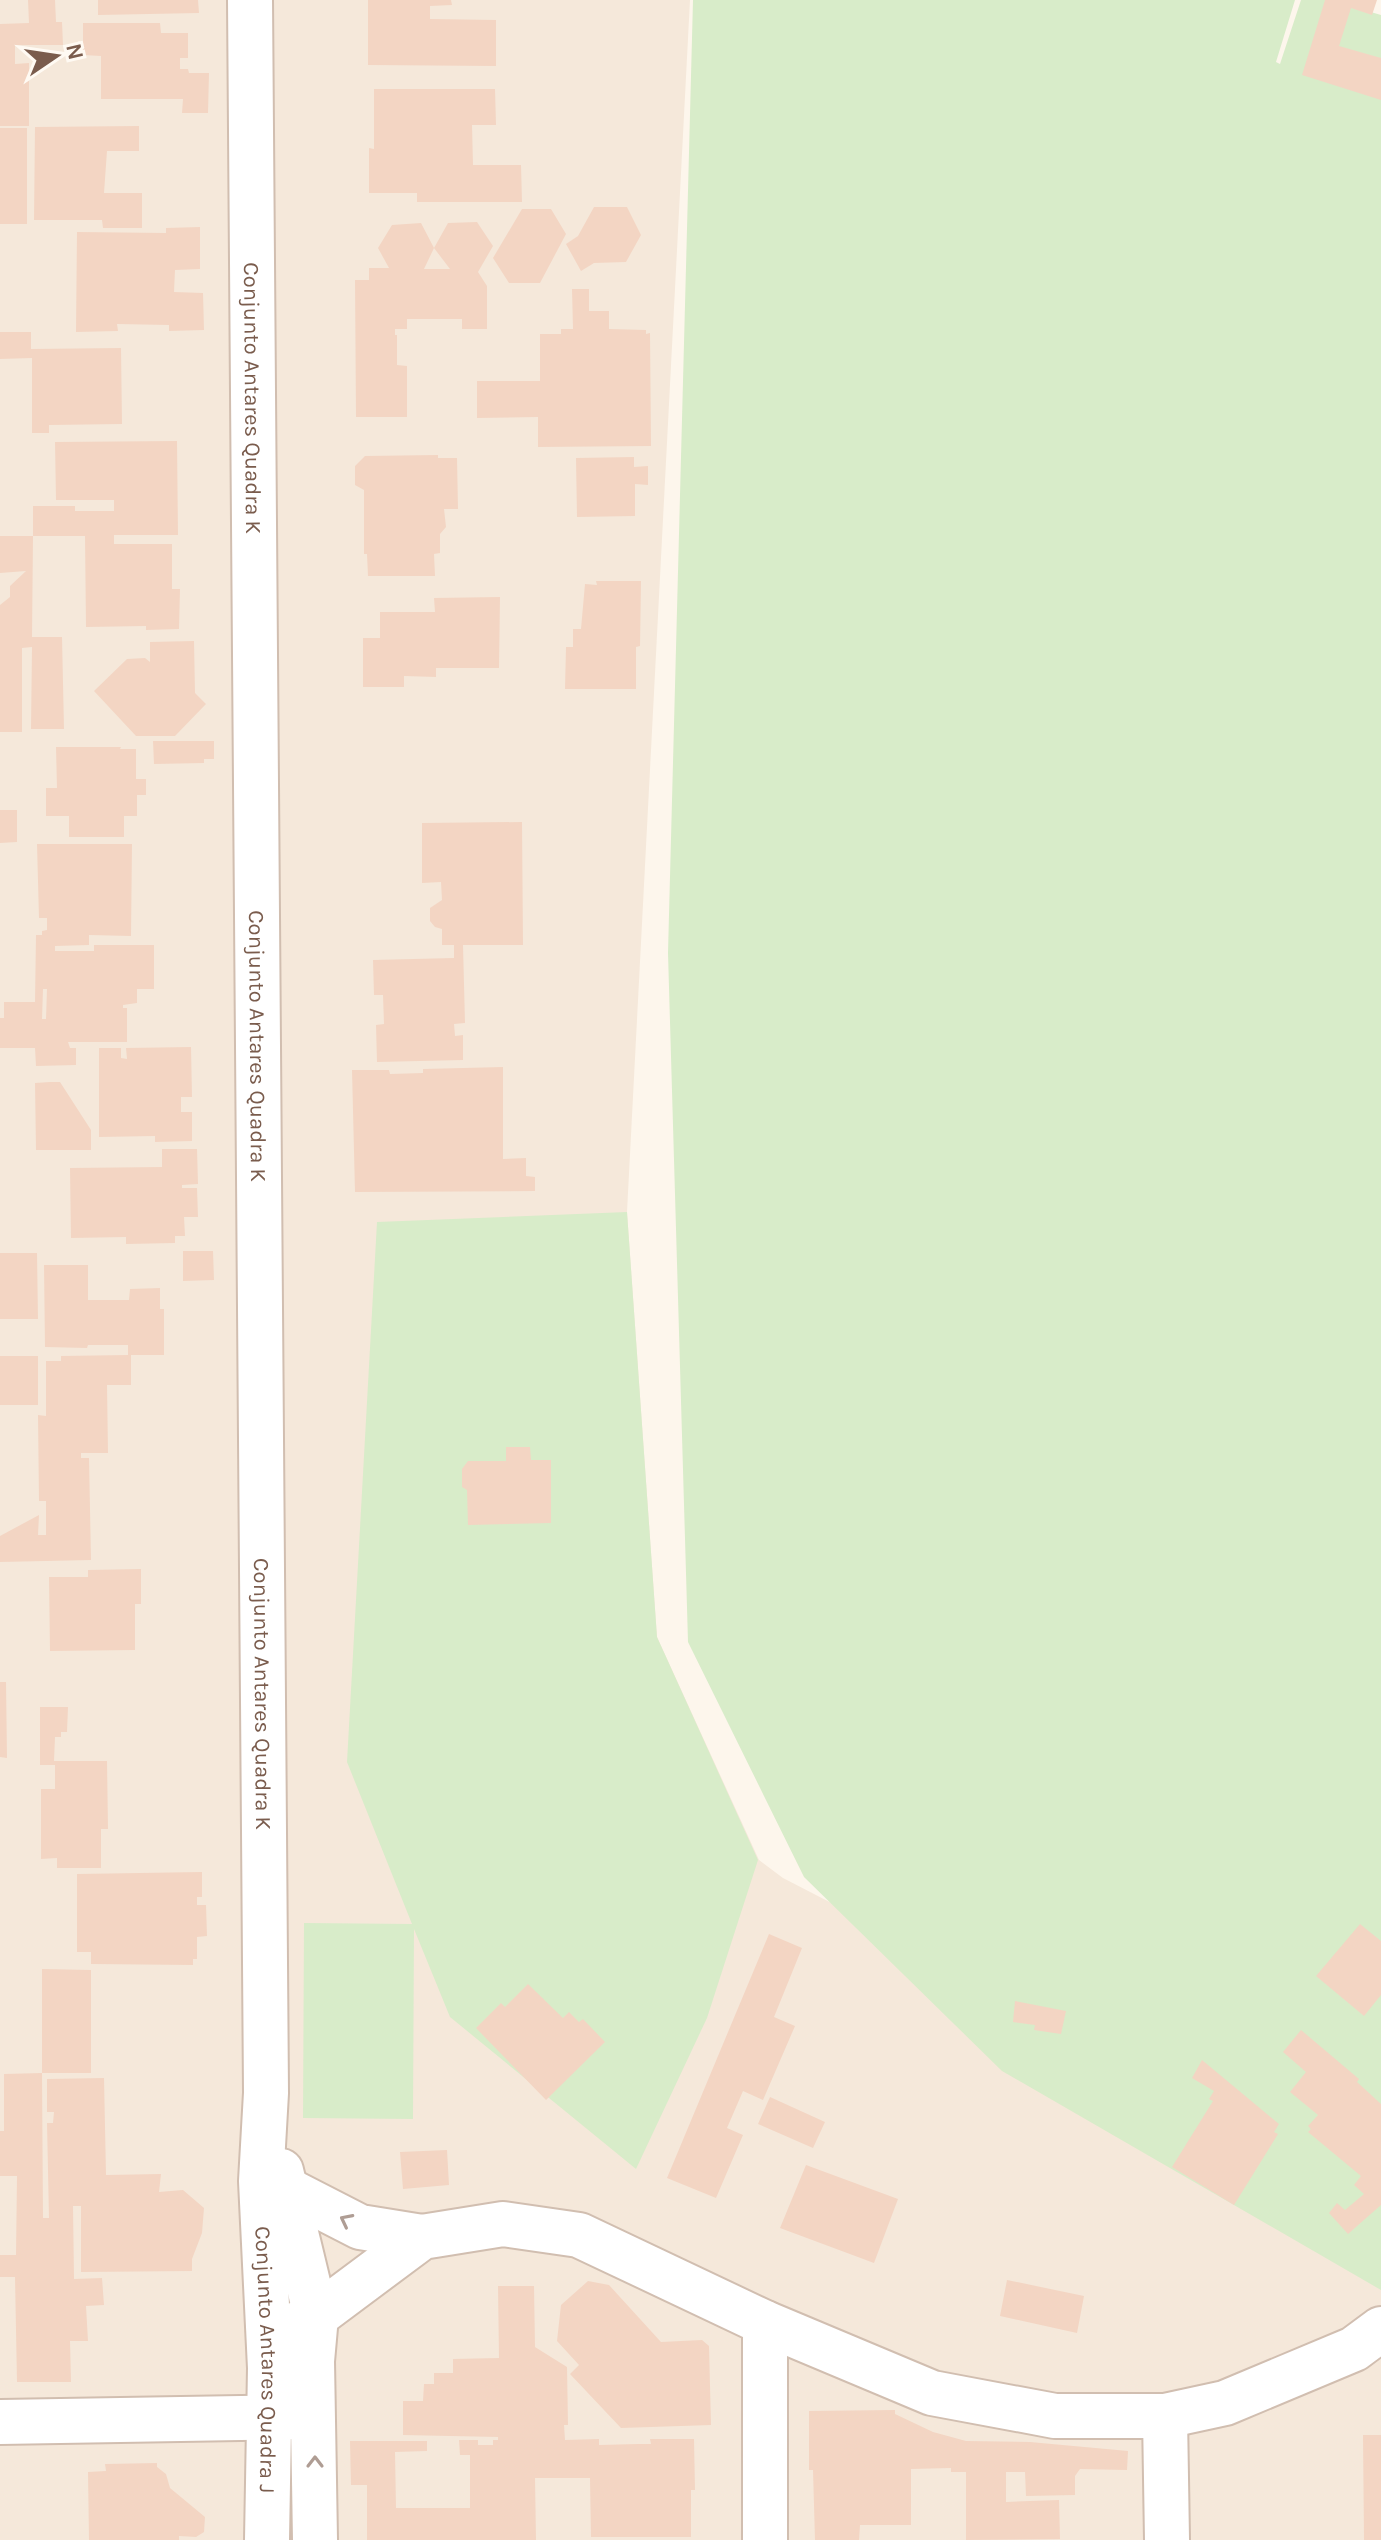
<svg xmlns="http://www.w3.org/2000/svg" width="1381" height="2540" font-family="Karla,sans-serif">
<rect width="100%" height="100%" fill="#fdf6ec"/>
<path fill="#f5e8da" d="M0 0H690L627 1212 657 1637 759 1860 783 1878 1029 2005 1381 1809V2540H0Z"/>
<path fill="#d8ecc9" d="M693 0H1295L1276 62 1280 64 1301 0H1330L1381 15V2290L1002 2071 804 1877 688 1642 668 953Z
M627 1212 657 1637 758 1860 707 2018 636 2169 450 2017 414 1929 413 2119 303 2118 304 1923 412 1924 347 1762 377 1222Z"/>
<path fill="#f3d5c3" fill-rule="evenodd" d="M28 0H55L56 22H62L63 45H15V64L29 63V126H0V24L29 23Z
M98 0H198L199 13 98 15Z
M368 0H451L452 5 430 6V19L496 20V66L368 65Z
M1325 0H1377L1372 15 1351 8 1339 46 1381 58V100L1302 75Z
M83 23H160L161 33H188V58H180V69H188L189 73H209L208 113H182L183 99H101V56L83 55Z
M374 89H495L496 125H472L473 165H521L522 202H417V193H369V148L374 149Z
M139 126V151H107L104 193H142V228H103L102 220H34L35 127Z
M0 128H27V224H0Z
M594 207H627L641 235 626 262 594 263 581 271 566 244 578 236Z
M522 209H551L566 234 540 283H509L493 258Z
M477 222 493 246 478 272 487 286V329H462V319H407V329H395V335H397V365L407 366V417H356L355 280H369V268H389L378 248 392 225 421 223 434 248 424 269H450L434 248 448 223Z
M200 227V269L175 270 174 292 203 293 204 330 169 331V325L117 324 118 331 76 332 77 232 166 233V228Z
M572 289H589V311H609V329L646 330V334L650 333 651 446 538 447V417L477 418V381H540V334H561V329H573Z
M0 332H31V349L121 348 122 424 49 425V433H32V358L0 359Z
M177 441 178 535H114V544H172V589H180L179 629 146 630V626L86 627 85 536H33L32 637H62L64 729H31L32 647 22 648V732H0V605L10 597V586L26 571 0 573V536H33V506H75V511H114V500H56L55 442Z
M438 455V458H457L458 509H444L446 527 440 534V553L434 554 435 576H368L367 554H364V490L355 485V466L365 456Z
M634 457V467L648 466V485L635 484V516L577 517 576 458Z
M596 581H641L640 646 636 647V689H565L566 647H573V629H581L585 584 597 585Z
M500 597 499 668H436V677L404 676V687H363V638H380V612H435L434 598Z
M194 641 195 693 206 704 175 736H136L94 691 127 659 145 658 150 662V642Z
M153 741H214V759H204V763L154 764Z
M56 747H121L120 749H136V779H146V795H137V816H124V837H69V816H46V788H57Z
M0 810H17V842L0 843Z
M522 822 523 945H463L465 1023 454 1024 455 1036 463 1035V1060L377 1062 376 1025 384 1024 383 995H374L373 960 454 958V945H442V929L435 927 430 921V908L442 900 441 882 422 883V823Z
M37 844H132L131 936 89 935V945L55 946V951H94V945H154V989H137V1003L123 1005V1008H127V1042H68L70 1048H76V1065L36 1066 35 1048H0V1018H4V1002H35L36 935H42V931L47 930V918H39ZM43 989H47L46 1019H42Z
M191 1047 192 1097H181V1112H192V1141L155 1142V1136L99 1137V1048H121V1058L127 1059 126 1048Z
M503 1067V1159L526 1158V1176L535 1177V1191L355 1192 352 1070H389L390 1074 423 1073V1069Z
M50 1082H60L91 1130V1150H36L35 1083Z
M162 1149H197L198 1184 182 1185V1188H197L198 1217H184L185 1236H175V1243L126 1244V1237L71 1238 70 1168 162 1167Z
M183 1251H213L214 1280 183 1281Z
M0 1253H37L38 1319H0Z
M44 1265H88V1300H129L130 1289 160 1288V1309H164V1355H131V1385H107L108 1453H81V1458H89L91 1560 0 1562V1536L39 1515 38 1535H46V1501H39L38 1415 46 1416V1361H61V1356L128 1355V1345H88L87 1348 45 1347Z
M0 1356H38V1405H0Z
M506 1447H530L531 1460H551V1523L468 1525 467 1490 462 1487V1469L468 1461H506Z
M141 1569V1604H135V1650L50 1651 49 1577H88V1570Z
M0 1682H6L7 1758 0 1757Z
M40 1707H68L67 1732H61V1737H55L54 1761H107L108 1829H101V1868H57V1858L41 1859V1789H55V1765H40Z
M202 1872V1897H197V1905H206L207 1936 197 1937V1959H193V1965L91 1964V1952H77V1874Z
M1360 1924 1381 1941V1995L1364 2016 1316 1976Z
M769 1934 802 1948 774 2017 795 2026 763 2100 743 2091 727 2128 743 2135 716 2198 667 2178Z
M42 1969 91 1970V2073H42L43 2218H49L47 2123H53L54 2112H47V2079L104 2078 106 2175 161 2174 159 2192 183 2190 204 2208 202 2233 192 2259V2271L81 2272V2206H73L74 2279 102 2278 104 2305 86 2306 88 2341H70L71 2382H17L15 2277H0V2255H16L17 2176H0V2131H4V2074L42 2073Z
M528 1984 563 2018 569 2012 579 2022 583 2019 605 2042 546 2100 476 2028 501 2003 505 2007Z
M1015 2001 1066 2011 1061 2034 1034 2030 1035 2025 1013 2022Z
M1301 2030 1359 2079 1357 2082 1381 2104V2205L1348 2234 1329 2213 1337 2203 1345 2210 1364 2194 1354 2185 1361 2176 1308 2132 1311 2129 1308 2126 1318 2115 1290 2092 1306 2072 1283 2052Z
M1202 2060 1279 2124 1274 2132 1278 2134 1234 2205 1172 2167 1213 2101 1209 2099 1214 2091 1192 2078Z
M770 2097 825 2122 813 2148 758 2124Z
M447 2150 449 2185 403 2189 400 2152Z
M806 2165 898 2199 874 2263 780 2228Z
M1007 2280 1084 2296 1077 2333 1000 2316Z
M588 2281 609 2285 661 2342 702 2340 709 2346 711 2425 621 2428 570 2374 579 2365 557 2341 561 2305Z
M498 2286H534L535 2347 567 2367 568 2425H564L565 2440 599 2439V2445L638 2444H651L650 2439H694L695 2490H691V2537H591L590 2478H535L536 2540H367V2485H351L350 2441H427V2451L395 2452 396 2508H470V2455H460L459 2440H478V2445H493V2440H498V2437L403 2435V2401H423L424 2384H434V2373H453V2359L499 2358Z
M895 2410V2414L933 2432 966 2441 1030 2442 1128 2451 1127 2470 1080 2469 1075 2476V2495L1026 2496 1025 2472H1006V2502L1059 2500 1060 2539 966 2540V2472H951V2468L911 2469V2525H860L859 2540H815L813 2470H809V2411Z
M1363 2435H1381V2540H1364Z
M157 2463V2467L166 2474 170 2488 205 2517 204 2532 196 2537 179 2536V2540H89L88 2472 106 2471 105 2464Z"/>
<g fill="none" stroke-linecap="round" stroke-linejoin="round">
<defs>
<g id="minor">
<path id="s1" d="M250 0 266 2093 261 2181 270 2368 267 2540"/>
<path d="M281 2171 316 2316 312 2361 315 2540"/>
<path d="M267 2183 284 2188 360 2227 422 2237"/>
<path d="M765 2323V2540"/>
<path d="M269 2336 316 2316 422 2237 503 2224 579 2235 765 2323 932 2393 1055 2416H1165L1225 2403 1354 2349 1381 2329"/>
<path d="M1165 2416 1167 2540"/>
<path d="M0 2422 298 2417"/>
</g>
</defs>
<use href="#minor" stroke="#d1beb0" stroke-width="48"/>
<use href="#minor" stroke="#fff" stroke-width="44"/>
</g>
<defs><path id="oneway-chevron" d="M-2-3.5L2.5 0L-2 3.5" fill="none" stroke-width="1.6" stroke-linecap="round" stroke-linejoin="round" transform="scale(2)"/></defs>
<g stroke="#af9d94">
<use href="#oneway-chevron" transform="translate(346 2220) rotate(-153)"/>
<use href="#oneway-chevron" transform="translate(315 2462) rotate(-90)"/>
</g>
<g text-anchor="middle" stroke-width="6" stroke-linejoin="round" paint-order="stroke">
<g font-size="22" fill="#7a5c4d" stroke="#fffaf3">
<text dy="8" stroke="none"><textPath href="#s1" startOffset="398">Conjunto Antares Quadra K</textPath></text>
<text dy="8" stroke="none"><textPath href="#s1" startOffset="1046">Conjunto Antares Quadra K</textPath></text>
<text dy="8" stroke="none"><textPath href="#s1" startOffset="1694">Conjunto Antares Quadra K</textPath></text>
<text dy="8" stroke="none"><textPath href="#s1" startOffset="2360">Conjunto Antares Quadra J</textPath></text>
</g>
</g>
<g transform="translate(56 56) rotate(77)" stroke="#fffaf3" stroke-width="6" paint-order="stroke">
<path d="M0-6L14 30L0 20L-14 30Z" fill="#7a5c4d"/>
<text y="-12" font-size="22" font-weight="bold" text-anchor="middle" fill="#7a5c4d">N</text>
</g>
</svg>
